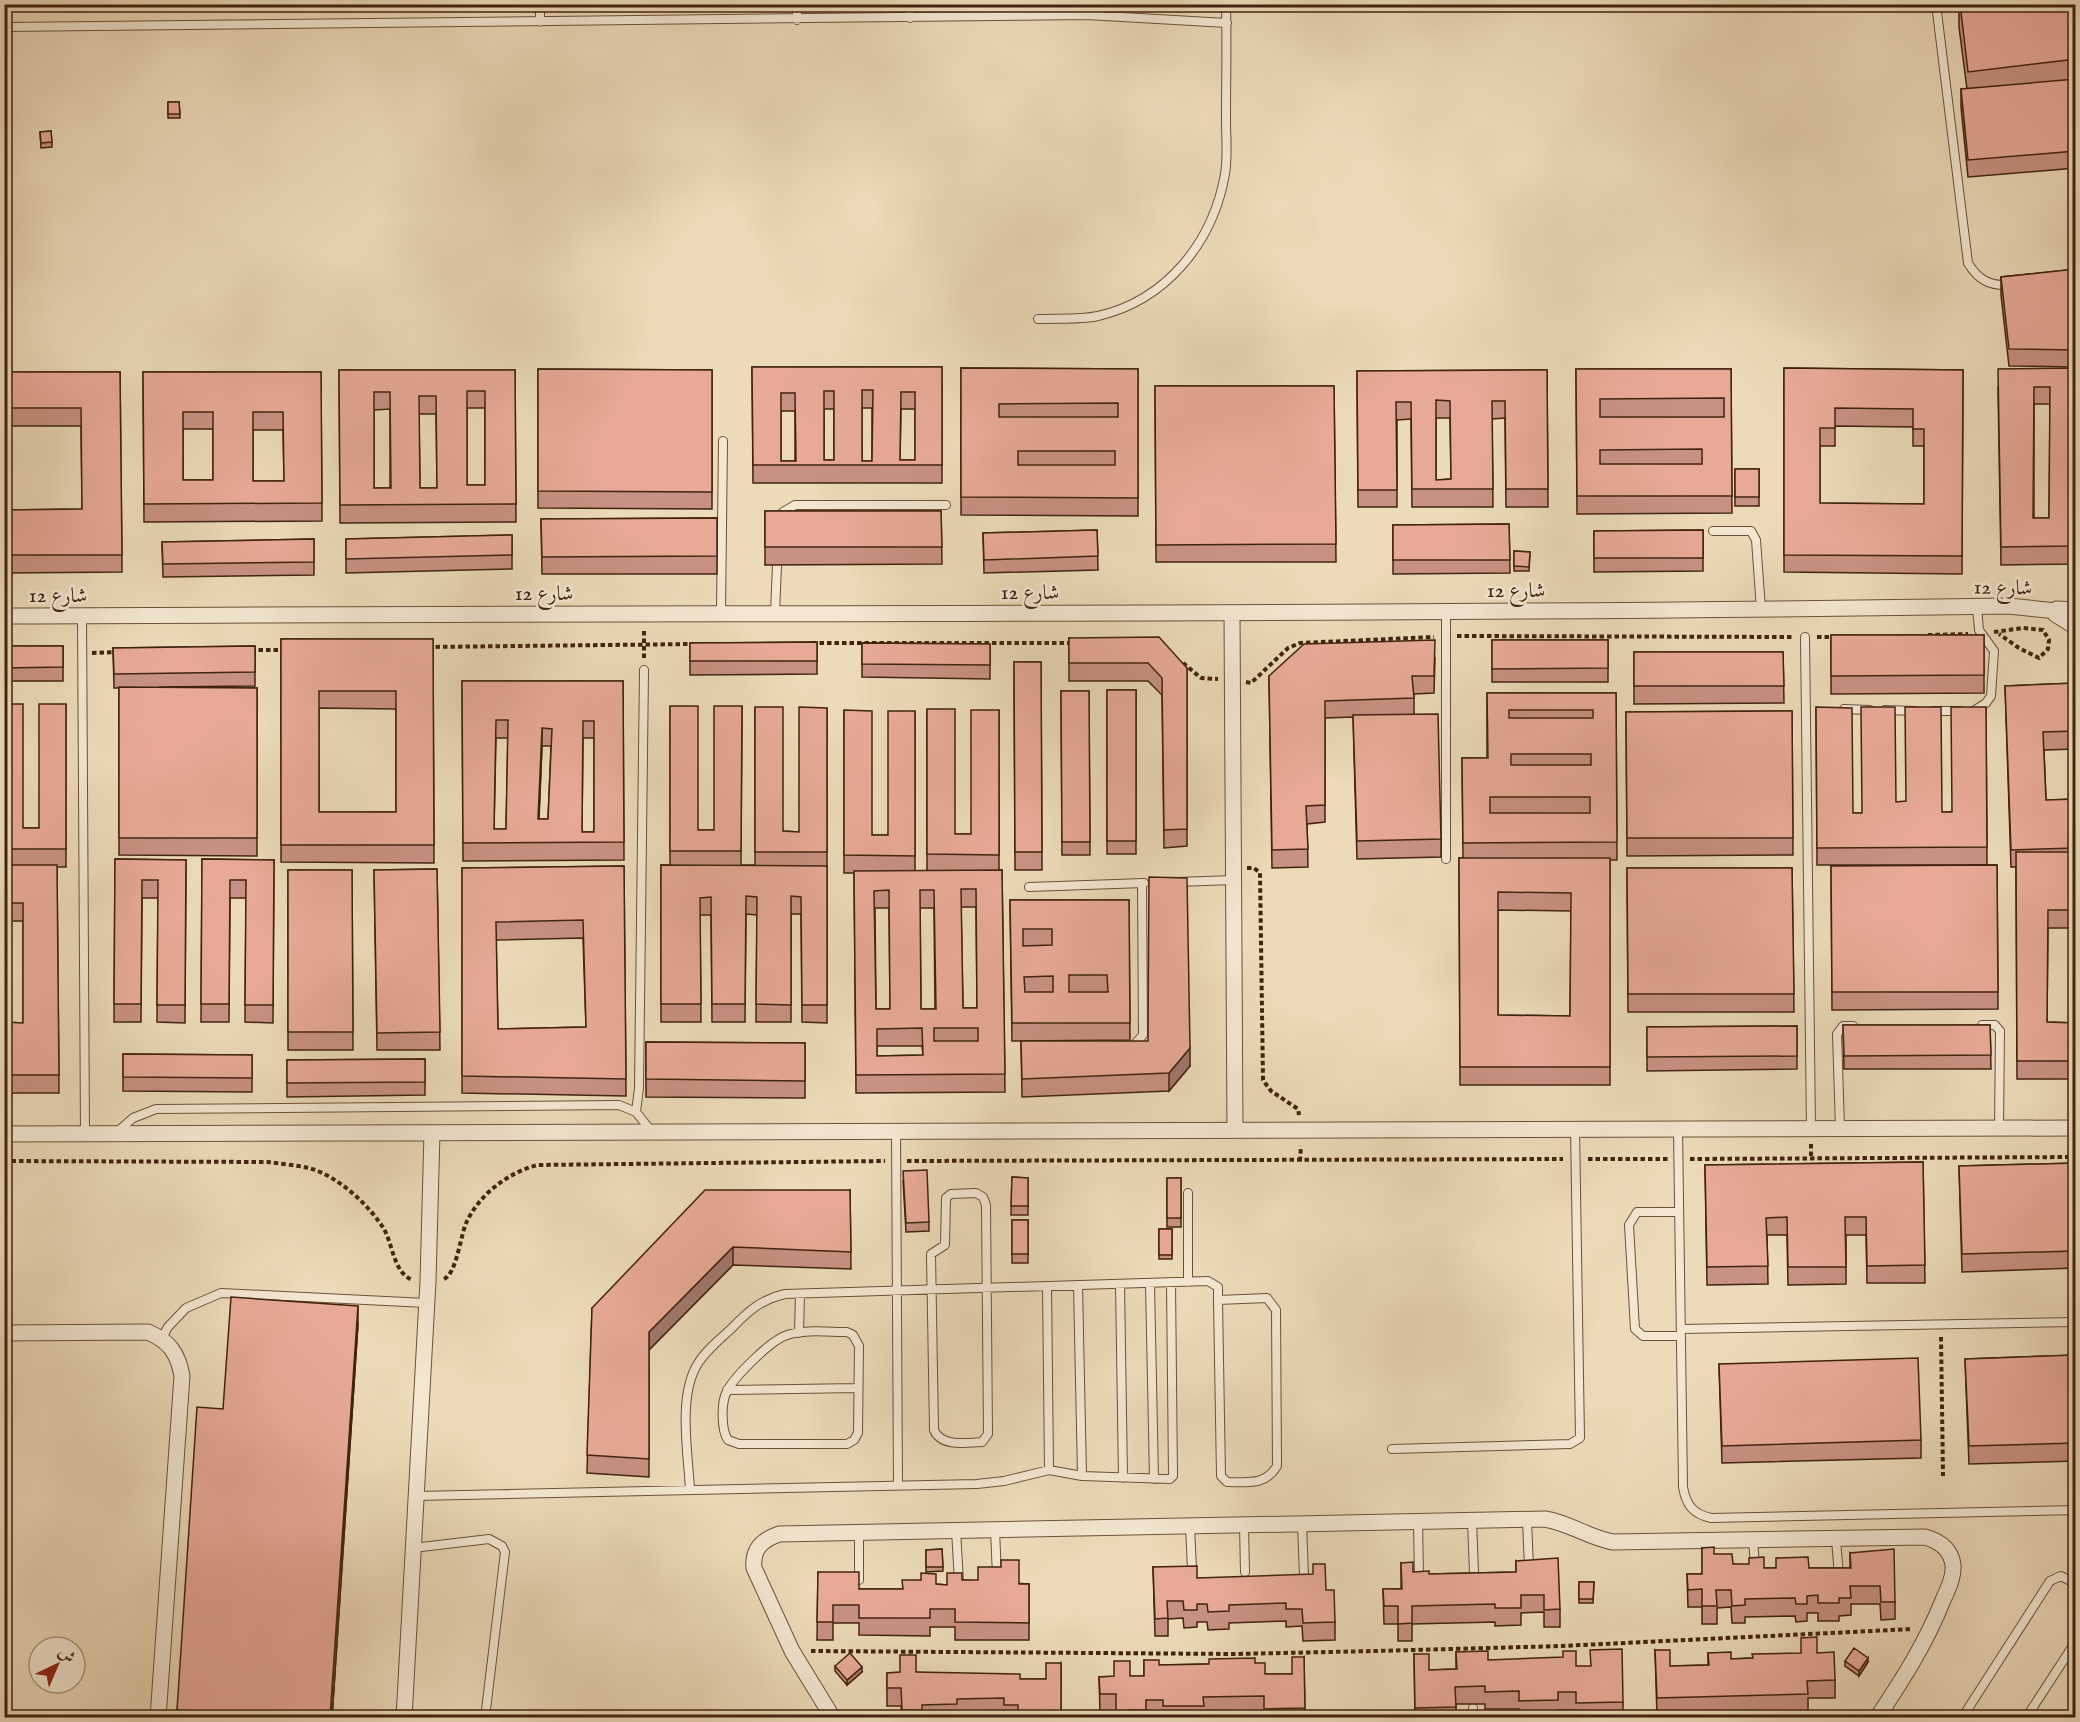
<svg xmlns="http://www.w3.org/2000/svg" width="2080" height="1722" font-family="'IM FELL English',Amiri,serif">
<rect width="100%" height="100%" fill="#ecdab8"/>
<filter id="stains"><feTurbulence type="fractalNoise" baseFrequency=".00333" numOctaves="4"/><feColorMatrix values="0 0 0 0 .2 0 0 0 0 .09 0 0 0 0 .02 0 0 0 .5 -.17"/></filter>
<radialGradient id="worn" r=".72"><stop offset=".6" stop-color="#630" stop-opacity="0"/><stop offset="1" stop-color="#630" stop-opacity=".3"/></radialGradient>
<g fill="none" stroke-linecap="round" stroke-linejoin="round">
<defs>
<path id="lane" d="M910 4V18
M1936 4 1968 263C1978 280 1990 286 2009 285
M1091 14 1114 4
M797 20V4
M540 22V4
M4 27 1087 15 1227 23
M1038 319C1057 318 1079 320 1098 316 1167 300 1213 242 1225 174 1228 157 1226 137 1226 119 1226 81 1227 43 1226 4
M779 519 783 512 795 505H946
M1713 531H1751L1756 540 1761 609
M721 612 723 441
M775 613 777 565
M82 616 85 1134
M1805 637 1811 1128
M1844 709 1870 710
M1885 710 1915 711
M1975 710 1986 703 1991 696 1994 651 1979 630 1977 607
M1933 711H1960
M1446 859V611
M1177 882 1234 880
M1029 887 1144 883
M1982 1025H1995L2000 1031 1999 1128
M1133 1046 1143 1035 1142 883
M636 1112 639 1088 644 670
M1840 1128 1837 1034 1843 1026H1853
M1678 1129 1683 1487C1686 1505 1693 1514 1711 1518L2076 1510
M896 1131 898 1485
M117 1132 133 1118 156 1109 619 1105 636 1112 652 1132
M976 1193 983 1197 986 1205 988 1434 982 1442C966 1443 941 1447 934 1430L931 1254 945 1245 946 1198 951 1194Z
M1679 1212H1637L1629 1225 1635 1329 1643 1336H1681
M1188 1282V1193
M1150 1283 1154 1479
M1120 1284 1123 1478
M1078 1285 1082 1476
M1047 1286 1049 1470
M1267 1298 1276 1310 1277 1466C1265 1486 1248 1482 1227 1482L1221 1476 1218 1300Z
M1681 1329 2076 1322
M847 1332 853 1335 859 1346 858 1433 854 1440 847 1444H739L728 1440C721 1430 721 1402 727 1391 735 1376 771 1340 787 1335 804 1329 829 1332 847 1332Z
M799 1333 800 1294
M162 1338 168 1327 186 1308 221 1293 426 1303
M727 1390 858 1388
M1392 1449 1570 1444 1580 1438 1575 1128
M690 1489C688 1453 678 1397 697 1365 705 1351 720 1339 732 1328 748 1311 762 1299 785 1294L1208 1281 1218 1287V1300
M416 1496 977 1484 1004 1481 1049 1470 1082 1476 1170 1479 1173 1476 1171 1282
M1527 1520 1529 1569
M1472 1521 1474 1573
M1418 1522 1419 1577
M1302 1524 1304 1575
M1244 1525 1245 1572
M1190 1526 1192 1569
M956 1530 959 1582
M995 1530 997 1576
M859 1532V1580
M1836 1539 1839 1576
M1753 1540 1755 1565
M413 1548 489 1539 502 1546 505 1552 485 1718
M1473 1708V1718
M1766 1715V1718
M1804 1715V1718
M1737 1717V1718
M1962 1718 2050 1581 2061 1576 2076 1584
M2026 1718 2076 1641"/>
<path id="street" d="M2076 610 2057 609 2055 614 2076 627
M1232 614 1235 1130
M4 616C673 612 1341 616 2009 606L2056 611
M4 1134 2076 1128
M4 1333 148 1332C169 1341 178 1353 182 1376L158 1718
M404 1718 428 1281 432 1133
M833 1718 792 1651 754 1568C752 1549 762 1540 779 1534L1545 1519C1570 1523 1589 1538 1613 1542L1925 1537C1939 1541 1951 1549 1953 1565 1954 1577 1948 1589 1943 1600 1926 1643 1903 1679 1877 1718"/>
</defs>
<use href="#lane" stroke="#6c5138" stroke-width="10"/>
<use href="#street" stroke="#6c5138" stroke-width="17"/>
<path stroke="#41230e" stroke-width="4" stroke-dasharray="4.5 3" stroke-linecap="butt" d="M1994 632 2023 628 2043 630 2049 640 2048 649 2039 658 2019 648 1999 634
M1928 635 1968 634
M1457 636 1794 637
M1817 637H1836
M812 643H1072
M428 647 694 644
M251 650H286
M92 653 118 652
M644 658V629
M1183 663 1201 678 1218 679
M1246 682 1251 683 1288 648 1300 643 1434 637
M1247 868H1254L1260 873 1263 1080 1271 1091 1298 1109 1299 1115
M1811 1144V1158
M1588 1159H1668
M1690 1159 2076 1157
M4 1161 268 1162C281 1164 296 1165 309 1168 338 1176 369 1205 384 1229 393 1245 394 1274 413 1280
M907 1161 1563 1159
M1300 1161 1301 1146
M444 1279C457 1273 460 1236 467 1221 481 1193 508 1173 537 1165L885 1161
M1941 1337 1943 1476
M811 1651 1235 1654 1376 1651 1562 1646 1913 1629"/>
<use href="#lane" stroke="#f3e7d1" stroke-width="8"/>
<use href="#street" stroke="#f3e7d1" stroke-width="15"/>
</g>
<path fill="#c89282" stroke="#41230e" stroke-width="1.5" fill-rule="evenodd" d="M1959 4H2076V168L1968 177 1961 107V89H1967L1959 27Z
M168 102H179L180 118H168Z
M51 131 52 147 41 148 40 132Z
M2076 269V367L2009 366 2001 295V277Z
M752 367H942V483H753ZM862 408H872V461H862ZM824 409H834V460H824ZM901 409H915V460H900ZM781 411H795V461H781Z
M961 368 1138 369V516L961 515Z
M1784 368 1963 370 1962 574 1784 572ZM1835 426 1913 427V446H1924V504L1820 503V446H1835Z
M2076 368V564L2001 565 1998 387ZM2034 404H2050L2049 518H2034Z
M538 369 712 370V509L538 508Z
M1576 369H1731L1732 513 1577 514Z
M339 370H515L516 522 340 523ZM467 408H485V485H467ZM390 409V488H374V410ZM419 414H436L437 488H420Z
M1547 370 1548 507H1506L1505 418 1492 419 1493 507H1412L1411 419 1397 420V507H1358L1357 371ZM1436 418H1450L1451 479 1436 480Z
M4 372H120L122 572 4 573V510L82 509 81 426H4Z
M143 372H321L322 521 144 522ZM183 429H213V480H183ZM253 430H283L284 481H253Z
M1155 386H1334L1336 562H1156Z
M1735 469H1759V506H1735Z
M765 511H941L942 564 765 565Z
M717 518V574H542L541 519Z
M1509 524 1510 573 1393 574V525Z
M1097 530 1098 570 984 573 983 533Z
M1703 530V571L1594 572V531Z
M512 535V569L346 573V539Z
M314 539V575L163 577 162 542Z
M1514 551 1530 552 1529 571H1514Z
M1831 635H1984V693L1831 694Z
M1069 638 1187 668V846L1164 848 1162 695 1148 681H1069Z
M281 639H433L434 863 281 862ZM319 708 396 709V812H319Z
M1492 640H1608V682H1492Z
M817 642V674L690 675V643Z
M862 643 990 644V679L862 677Z
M4 646H63V681H4Z
M255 646V686L159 687 257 688V856L119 855V688H114L113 648Z
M1634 652H1783L1784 703 1634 704Z
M1435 658 1434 693 1414 694V714L1441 839V857L1357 859 1353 717 1325 718V822L1307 824 1308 867 1272 868 1269 676Z
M1014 662H1041L1042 870H1015Z
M462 681H623L624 860 463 861ZM496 738H508L506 829H494ZM583 738H594V832H582ZM542 746H551L548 819H539Z
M2076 683V749L2044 750 2046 800 2076 799V928H2048L2047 1022 2076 1023V1079H2017L2016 867H2011L2005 686Z
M1107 690H1136V854H1107Z
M1061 691H1089L1090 855H1062Z
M1487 693H1616L1617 860H1610V1085H1460L1459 858H1463L1462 758H1487ZM1498 910 1571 911 1570 1016 1498 1015Z
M4 704 23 828H39L66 704V867H57L59 1093H4V1022L23 1023V921H4Z
M670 706 698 830H714L742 706 741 865H755V707L783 831 799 832 827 708V1023L802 1022 801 914H791V1022H756L757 915 746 914 745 1022H712L711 915H700L701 1022H661V865H670Z
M1816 707 1853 813H1861L1896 802 1942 812H1952L1986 707 1987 865H1817Z
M927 709 955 834H971L999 710V870H1002L1005 1092 856 1093 854 873H844V710L872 835H888L915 711V871H927ZM961 907H976L977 1008H963ZM875 908H889L890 1009H876ZM920 908H934L935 1009H921ZM877 1046H922L923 1055 877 1056Z
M1792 711 1793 855 1627 856 1626 712Z
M115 859 186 860 185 1023 157 1022 158 898H142L141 1022H114Z
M202 859 274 860 273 1023 245 1022 246 898H230L229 1022H201Z
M1997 865 1998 1009 1832 1010 1831 866Z
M624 866 626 1096 462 1093V868ZM583 938 586 1027 498 1029 496 940Z
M1627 868H1792L1794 1012H1628Z
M437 869 440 1050H377L374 870Z
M288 870H352L353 1050H288Z
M1010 900H1129L1130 1040 1012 1041Z
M1843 1025H1990L1991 1069H1844Z
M1797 1026V1069L1647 1071V1027Z
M1021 1041 1190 1066 1169 1091 1022 1097Z
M646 1042 805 1043V1098L646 1097Z
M123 1054 252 1055V1092L123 1091Z
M425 1059V1095L287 1097V1060Z
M1923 1162 1925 1283H1867L1866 1235H1846V1284L1788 1285 1787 1235H1767L1768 1284 1707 1285 1705 1165Z
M2076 1163V1268L1962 1272 1959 1166Z
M1012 1177 1028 1178V1215H1011Z
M1167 1178H1181V1227H1167Z
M903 1180 929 1222V1231L906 1232Z
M850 1190 851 1269 733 1265 649 1350V1477L587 1473 592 1308Z
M1012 1220H1028V1263H1012Z
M1159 1229H1172V1259H1159Z
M358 1324 332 1718H177V1710L223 1409Z
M2076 1355V1461L1969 1464 1965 1359Z
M1719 1364 1921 1440V1458L1722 1463Z
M1702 1548 1733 1564 1764 1568H1850V1553L1895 1602V1619L1881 1620 1880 1604H1851V1615L1839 1616V1621H1818V1613H1807V1621L1796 1622 1795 1616 1745 1617V1623H1732L1731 1607 1717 1608V1624H1702V1607H1688L1687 1574H1702Z
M942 1549 943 1571 926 1572V1550Z
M1516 1561 1560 1609V1627H1544V1612L1521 1613V1625L1495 1626V1622L1412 1624V1641H1398V1624H1384L1383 1589H1401V1563L1413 1572 1429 1574 1516 1572Z
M1153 1567 1197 1578 1326 1590 1335 1622V1640L1303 1641 1302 1626 1286 1627V1621L1229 1623V1629L1208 1630 1207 1622H1197V1627L1184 1628 1183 1618 1168 1619V1636H1155Z
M818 1572 859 1589H902L936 1584 947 1585 962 1580 1029 1584V1640H955V1627H930V1636L859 1635V1623H833V1640H817Z
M1579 1582H1594L1593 1603H1579Z
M1655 1650 1670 1666 1708 1665V1653L1731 1659 1752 1658 1817 1653 1835 1680V1698H1808V1712L1657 1716Z
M1456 1652 1488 1660 1576 1666 1623 1702V1718H1576V1710H1558V1717L1519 1718V1709H1485V1704H1456V1718H1415L1414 1654 1429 1670 1456 1669Z
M1304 1657 1305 1718H1264V1714L1204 1715V1718H1116V1712H1100L1099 1677 1144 1676V1660L1159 1665 1255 1663 1265 1674H1292Z
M1845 1661 1868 1662 1859 1676 1845 1666Z
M1061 1663V1718H1004V1716H957V1718H902L901 1706H887V1673L916 1672 1020 1679H1046Z
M835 1666 862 1672 847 1685 835 1671Z"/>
<path fill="#a2776a" stroke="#41230e" stroke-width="1.5" d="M542 728V746L538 836V819Z
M1190 1048V1066L1169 1091V1073Z
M733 1247V1265L649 1350V1332Z
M358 1306V1324L332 1718H330Z
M1868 1658V1662L1859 1676V1671Z
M862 1667V1672L847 1685V1680Z"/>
<path fill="#e8aa97" stroke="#41230e" stroke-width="1.5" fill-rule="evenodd" d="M1960 4H2076V59L1968 72Z
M2076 79V151L1968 160 1961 89Z
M168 102H179L180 114H168Z
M51 131 52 142 41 143 40 132Z
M2076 269V350L2009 349 2001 277Z
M752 367H942V465H753ZM862 390H873L872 461H862ZM824 391H834V460H824ZM901 392H915V460H900ZM781 393H795L796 461H781Z
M961 368 1138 369V498L961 497ZM1118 403V417H999V404ZM1018 451H1115V465H1018Z
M1784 368 1963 370 1962 556 1784 555ZM1835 408 1913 409V429H1924V504L1820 503V428H1835Z
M2076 368V546L2001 547 1998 369ZM2034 387H2050L2049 518H2033Z
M538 369 712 370V492L538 491Z
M1576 369H1731L1732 496H1577ZM1724 398V417H1600V399ZM1702 449V464H1600V450Z
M339 370H515L516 504 340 505ZM467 391H485V485H467ZM374 392H390L391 488H374ZM419 396H436L437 488H420Z
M1547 370 1548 489H1506L1505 401H1492L1493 489H1412L1411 402H1396L1397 490H1358L1357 371ZM1436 400 1450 401 1451 479 1436 480Z
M4 372H120L122 555H4V510L82 509 81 408H4Z
M143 372H321L322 503 144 504ZM183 412H213V480H183ZM253 412H283L284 481H253Z
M1155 386H1334L1336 544 1156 545Z
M1735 469H1759V497H1735Z
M765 511H941L942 547H765Z
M717 518V556L542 557 541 519Z
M1509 524 1510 560H1393V525Z
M1097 530 1098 556 984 560 983 533Z
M1703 530V558H1594V531Z
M512 535V555L346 559V539Z
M314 539V562L163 564 162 542Z
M1514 551 1530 552 1529 567 1514 566Z
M1831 635H1984V675L1831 676Z
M1159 637 1187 668V829L1164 830 1162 678 1148 663H1069V638Z
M281 639H433L434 845H281ZM319 691H396V812H319Z
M1435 640 1434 676H1412L1414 698 1325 701V805L1306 806 1308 849 1272 850 1269 676 1304 644Z
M1492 640H1608V668L1492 669Z
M817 642V661H690V643Z
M862 643 990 644V665L862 664Z
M4 646H63V667L4 668Z
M255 646V672L114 674 113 648Z
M1634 652H1783L1784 686H1634Z
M1014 662H1041L1042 852H1015Z
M462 681H623L624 842 463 843ZM496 720H508L506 829H494ZM583 721H594V832H582ZM542 728 552 729 548 819H538Z
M2076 683V731L2043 732 2046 800 2076 799V848L2011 850 2005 686Z
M119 687 257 688V838H119Z
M1107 690H1136V841H1107Z
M1061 691H1089L1090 842H1062Z
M1487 693H1616L1617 842 1463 843 1462 758H1488ZM1509 710H1593V718H1509ZM1511 754H1591V765H1511ZM1490 797H1590V813H1490Z
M4 704H23V828H39V704H66V849H4Z
M670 706H698V830H714V706H742L741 851H670Z
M755 707H783V831L799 832V707L827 708V852H755Z
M1816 707 1852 708 1853 813H1862L1861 707H1895L1896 802 1906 801 1905 707H1941L1942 812H1952L1951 707H1986L1987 847 1817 848Z
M927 709H955V834H971V710H999V855L927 854Z
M844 710 872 711V835H888V711H915V856L844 855Z
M1792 711 1793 838H1627L1626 712Z
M1438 714 1441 839 1357 841 1353 715Z
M2016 852H2076V910H2048L2047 1022 2076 1023V1061H2017Z
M1459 858H1610V1067H1460ZM1498 892 1571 893 1570 1016 1498 1015Z
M115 859 186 860 185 1005H157L158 880H142L141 1004H114Z
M202 859 274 860 273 1005H245L246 880H230L229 1004H201Z
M4 865H57L59 1075H4V1022L23 1023V903H4Z
M661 865 827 866V1005H802L801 897 791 896V1005L756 1004 757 897 746 896 745 1004H712L711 897 700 898 701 1004H661Z
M1997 865 1998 992H1832L1831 866Z
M624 866 626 1079 462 1076V868ZM583 920 586 1027 498 1029 496 922Z
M1627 868H1792L1794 994H1628Z
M437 869 440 1032 377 1033 374 870Z
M288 870H352L353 1032H288Z
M1002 870 1005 1074 856 1075 854 871ZM961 889H976L977 1008H963ZM889 890 890 1009H876L874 891ZM920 890H934L936 1009H921ZM922 1028 923 1055 877 1056V1029ZM934 1028H978V1041H934Z
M1149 877 1187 878 1190 1048 1169 1073 1022 1079 1021 1041H1148Z
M1010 900H1129L1130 1023H1012ZM1023 929H1052V945L1023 946ZM1069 975H1107L1108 992H1069ZM1053 976V992H1025L1024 977Z
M1843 1025H1990L1991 1055 1844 1056Z
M1797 1026V1056L1647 1057V1027Z
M646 1042 805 1043V1081L646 1079Z
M123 1054 252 1055V1078L123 1077Z
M425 1059V1082L287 1083V1060Z
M1923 1162 1925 1265 1867 1266 1866 1217H1845L1846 1267H1788L1787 1217 1766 1218 1768 1266 1707 1267 1705 1165Z
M2076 1163V1251L1962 1254 1959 1166Z
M927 1170 929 1222 906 1223 903 1171Z
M1012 1177 1028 1178V1206H1011Z
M1167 1178H1181V1218H1167Z
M705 1190H850L851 1252 733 1247 649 1332V1459L587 1455 592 1308Z
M1012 1220H1028V1254H1012Z
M1159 1229H1172V1255H1159Z
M231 1297 358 1306 330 1718H191V1711L177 1710 197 1407 223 1409Z
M2076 1355V1443L1969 1446 1965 1359Z
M1918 1358 1921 1440 1722 1446 1719 1364Z
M1714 1547V1554H1732L1733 1564H1749V1558L1764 1557V1568H1776V1558L1808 1557 1809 1568H1851L1850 1553 1894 1549 1895 1602H1881L1880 1586H1850L1851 1598H1839V1603H1818V1595L1807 1596V1604H1796L1795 1598 1745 1599V1605L1732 1606 1731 1590H1716L1717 1606H1702V1589L1688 1590 1687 1574H1702V1548Z
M942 1549 943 1567H926V1550Z
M1558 1558 1560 1609 1544 1610V1595H1521V1608H1495V1604L1412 1606V1623L1398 1624V1606H1384L1383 1589H1402L1401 1563 1413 1562V1572L1429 1571V1574L1516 1572V1561Z
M1001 1560H1019V1584H1029V1623L955 1622V1609H930V1618H859V1605H833V1622H817L818 1572H859V1589H903L902 1580H921V1573L936 1574V1584L947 1585V1573H962V1580H978V1567H1001Z
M1313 1564H1325L1326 1590H1334L1335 1622 1303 1623 1302 1609H1286V1603L1229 1605V1611L1208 1612 1207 1604H1197V1610H1184L1183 1601H1167L1168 1618 1155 1619 1153 1567 1197 1566V1578L1313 1574Z
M1579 1582H1594L1593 1599H1579Z
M1817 1637V1653L1834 1652 1835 1680 1807 1681 1808 1694 1657 1698 1655 1650H1670V1666L1709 1665 1708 1653 1731 1652V1659L1753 1658 1752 1654 1801 1653V1638Z
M1854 1648 1868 1658 1859 1671 1845 1661Z
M1622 1649 1623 1702 1576 1703V1692H1558V1700L1519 1701V1691L1485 1692V1686L1455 1687 1456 1707 1415 1708 1414 1654H1429V1670L1457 1669 1456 1652 1488 1651V1660L1563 1657V1651H1576V1666H1591L1590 1650Z
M850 1653 862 1667 847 1680 835 1666Z
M900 1655H916V1672L1020 1674V1679H1046V1663H1061V1714L1018 1712V1705H1004V1698L957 1699V1704L922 1705V1710H902L901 1688H887V1673L900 1672Z
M1292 1657H1304L1305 1708 1264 1709V1696L1203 1697 1204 1706H1163V1700H1146V1710H1128V1715H1116V1694H1100L1099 1677 1114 1676V1661H1130V1676H1144V1660H1159V1665L1209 1664V1659L1255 1658V1663H1265V1674H1292Z
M1519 1715H1535V1718H1519Z
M1541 1715H1557V1718H1541Z"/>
<g text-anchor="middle" stroke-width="5" stroke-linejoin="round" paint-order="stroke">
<g font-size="21" fill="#41230e" stroke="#f3e7d1">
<text transform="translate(2003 587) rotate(1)" y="7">شارع 12</text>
<text x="1516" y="597">شارع 12</text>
<text x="1030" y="599">شارع 12</text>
<text x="544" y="600">شارع 12</text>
<text x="58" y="602">شارع 12</text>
</g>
</g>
<rect width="2080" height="1722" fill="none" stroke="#ecdab8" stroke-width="24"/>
<rect x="6" y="6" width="2068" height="1710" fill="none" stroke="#41230e" stroke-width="3"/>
<rect x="12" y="12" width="2056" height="1698" fill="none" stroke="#41230e" stroke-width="1.5"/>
<g transform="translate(57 1665) rotate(44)"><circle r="28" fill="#f3e7d1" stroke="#ac9983" stroke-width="1.5"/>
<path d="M0-4.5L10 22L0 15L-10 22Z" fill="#8f2418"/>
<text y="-9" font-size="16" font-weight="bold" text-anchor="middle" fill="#41230e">ش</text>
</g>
<rect width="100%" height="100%" filter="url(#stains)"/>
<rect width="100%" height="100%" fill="url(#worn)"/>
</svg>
